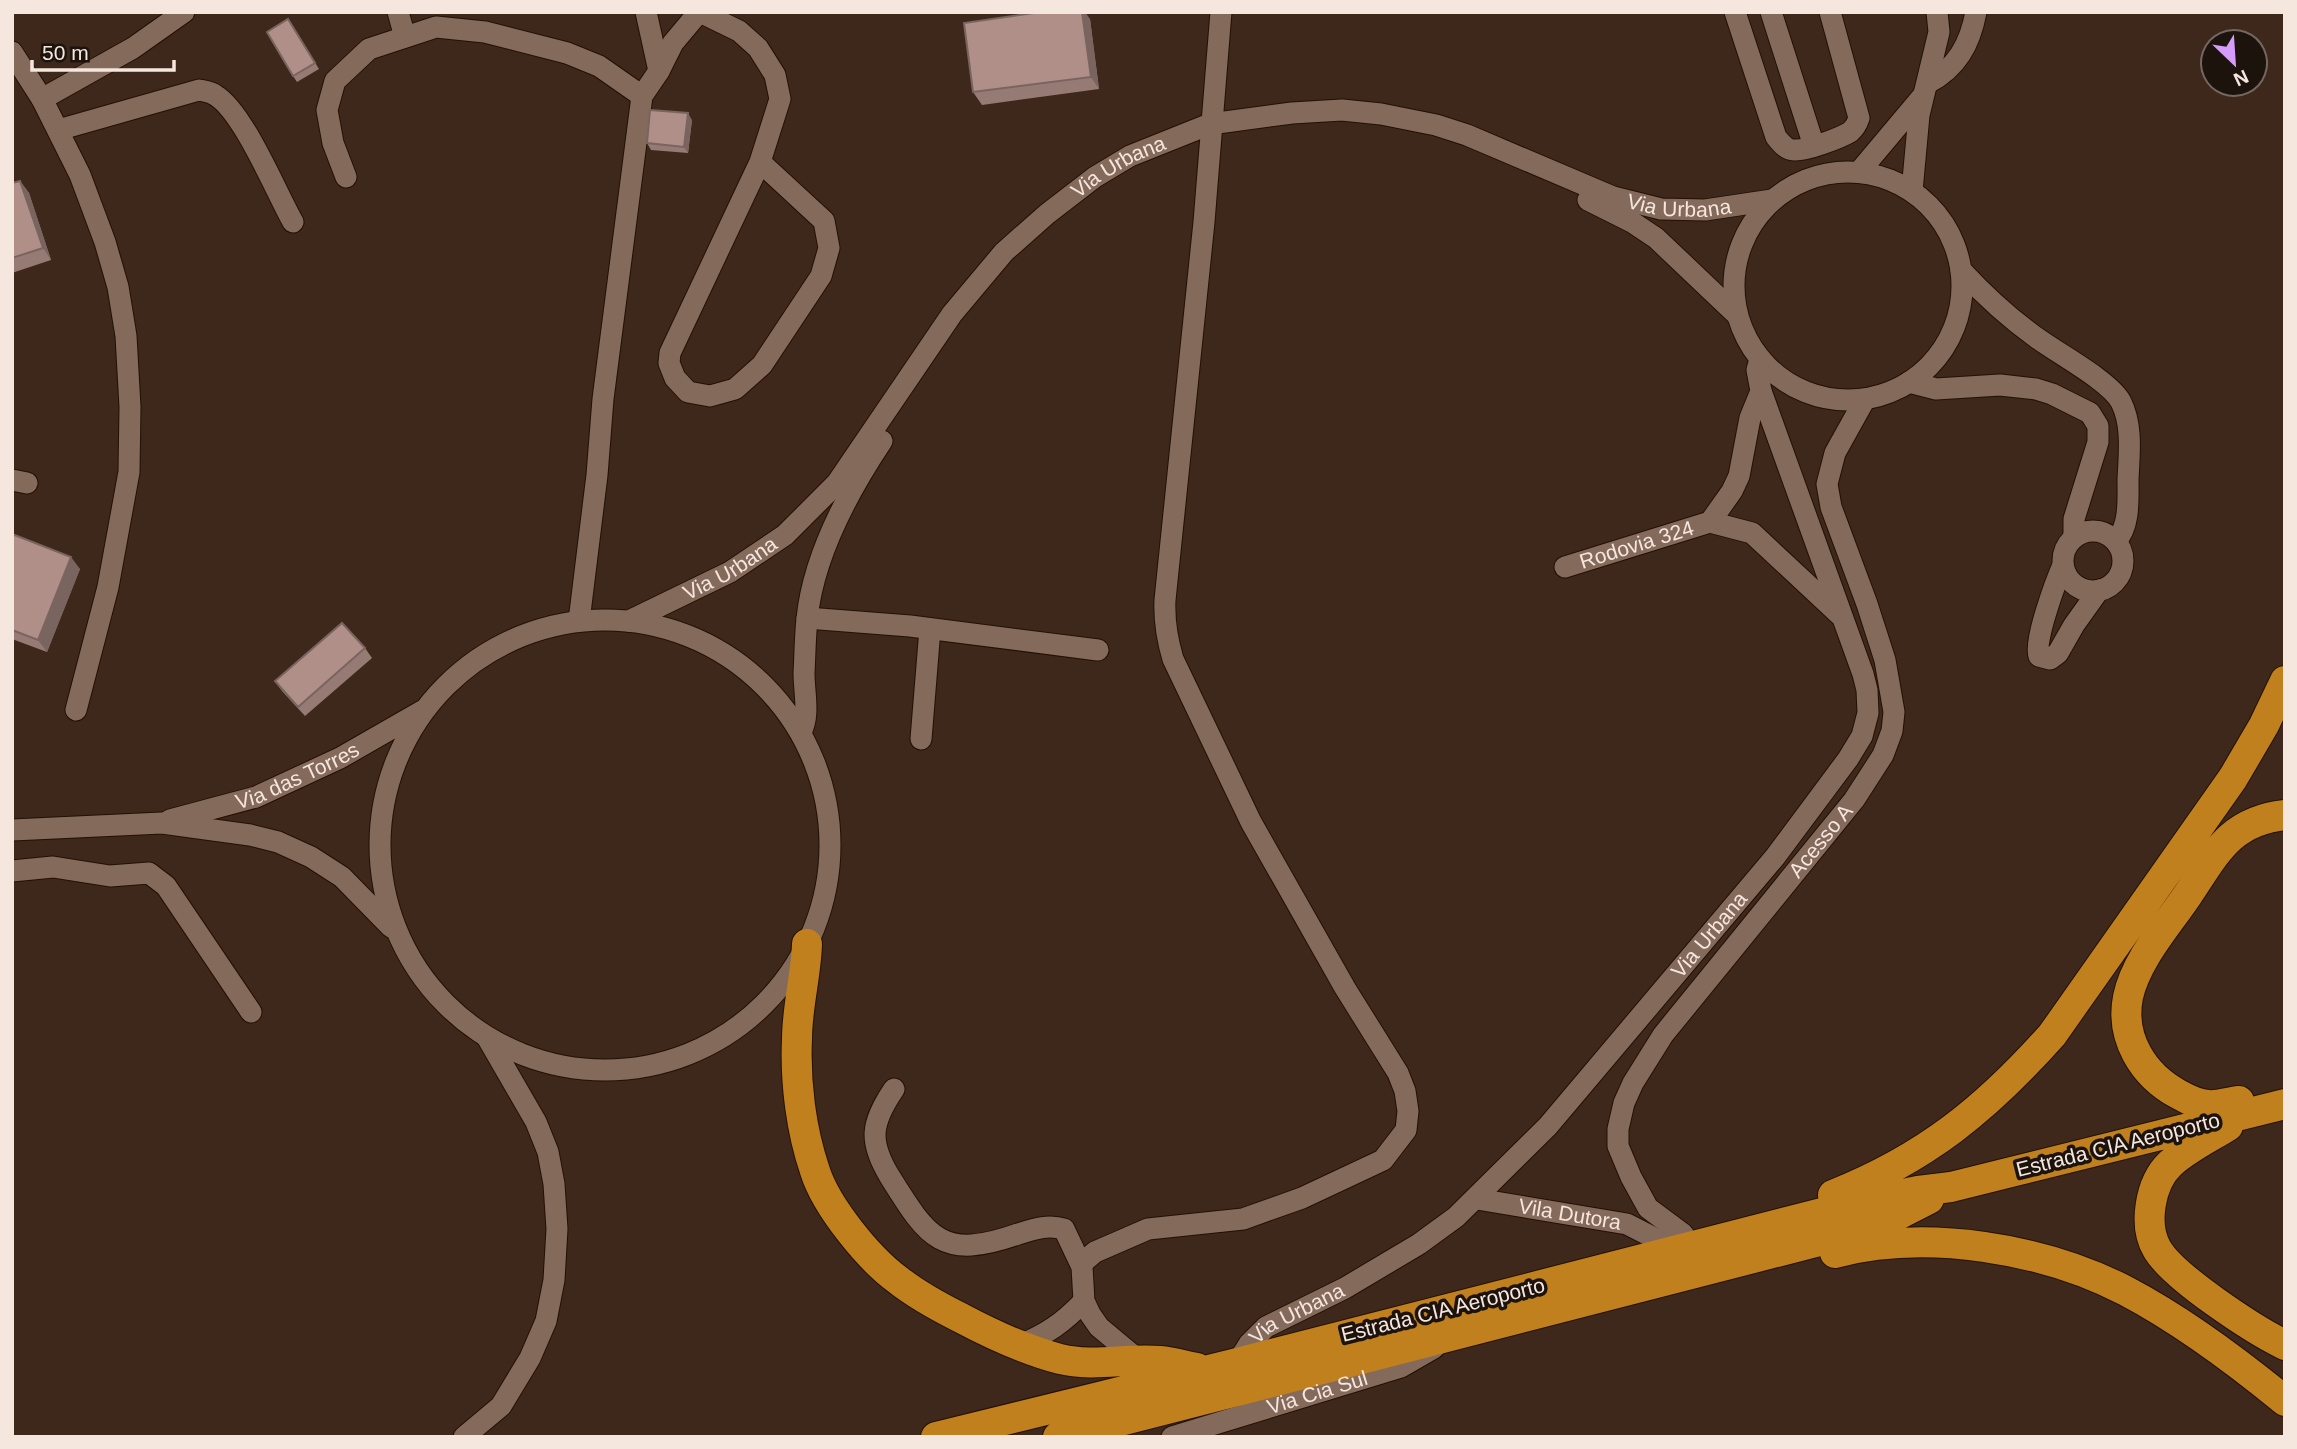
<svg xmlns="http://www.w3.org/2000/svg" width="2297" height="1449" font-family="Helvetica,sans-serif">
<rect width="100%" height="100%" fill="#3d281b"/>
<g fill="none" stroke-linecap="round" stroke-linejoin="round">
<defs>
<g id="minor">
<path d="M398 12 405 37"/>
<path d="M646 12 659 71"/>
<path d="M700 12 739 31 758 48 775 75 780 99 760 162 670 353 669 363 675 378 688 392 710 396 735 389 762 365 821 276 829 248 824 221 760 162"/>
<path d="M1735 12 1776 137C1781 143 1786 150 1794 150 1806 151 1840 138 1850 132 1855 128 1857 124 1859 118L1830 12"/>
<path d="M1771 12 1814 146"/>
<path d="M12 52 42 99 80 175 105 242 118 287 126 336 130 407 129 472 108 587 76 710"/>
<path d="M1928 83C1957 68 1970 44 1976 12"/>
<path d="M42 99 133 48 184 12"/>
<path d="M58 130 199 90C204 91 211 92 215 95 243 111 276 192 293 222"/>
<path d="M1859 172 1922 97"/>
<circle cx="1848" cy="286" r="114"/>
<path d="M346 177 333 143 327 110 335 81 369 49 436 27 485 32 567 53 599 66 642 96"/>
<path d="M1912 191 1919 115 1939 32 1937 12"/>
<path d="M1588 200 1632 222 1656 238 1737 315"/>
<path d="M1961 270C1984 295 2009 318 2037 338 2057 353 2110 381 2121 402 2133 426 2129 455 2128 480 2128 500 2130 526 2116 541"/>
<path d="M1909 382 1936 389 2000 385 2036 389 2052 394 2090 413 2098 426V442L2074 519V537"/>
<path d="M12 480 27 483"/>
<path d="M1710 522 1732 491 1739 476 1750 418 1761 391"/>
<circle cx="2093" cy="561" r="30"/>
<path d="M2063 565C2056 581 2033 643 2039 656L2050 659 2058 653 2074 625 2099 590"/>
<path id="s1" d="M1565 567 1710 522 1752 533 1840 615"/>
<path d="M807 618 910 626 1098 650"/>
<circle cx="605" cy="845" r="225"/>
<path d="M579 621 597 475 603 399 642 96 659 71 673 43 699 12"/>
<path id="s2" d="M629 621 730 572 785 535 837 483 952 314 1004 252 1047 214 1095 177 1130 156 1210 124 1292 113 1342 110 1381 114 1436 125 1467 135 1613 197 1661 209 1705 210 1772 200"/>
<path d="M801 732C810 715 804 693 804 673 805 656 805 637 807 619 813 557 848 492 882 441"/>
<path d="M921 739 930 629"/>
<path id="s3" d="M170 820 256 797 340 758 422 711"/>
<path d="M12 830 162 823 250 835 278 842 311 857 342 877 391 927"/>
<path d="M12 871 53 867 110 876 149 873 166 886 251 1012"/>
<path d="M894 1089C871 1123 868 1141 890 1177 928 1238 942 1261 1018 1234 1034 1229 1048 1224 1064 1229L1082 1267 1084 1301 1090 1314 1099 1327 1141 1362"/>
<path id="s4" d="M1477 1199 1627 1224 1662 1242"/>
<path id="s5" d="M1683 1234 1648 1208 1631 1177 1618 1146V1129L1624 1103 1633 1083 1663 1035 1854 800 1883 755 1892 731 1894 712 1885 660 1867 604 1831 507 1827 484 1835 453 1865 399"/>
<path d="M1081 1264 1095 1252 1148 1229 1243 1219 1302 1198 1383 1160 1406 1130 1408 1111 1405 1091 1398 1073 1345 988 1251 822 1173 659C1167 639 1164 621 1165 600L1204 222 1221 12"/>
<path d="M1018 1346C1047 1334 1063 1323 1084 1301"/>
<path id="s6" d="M1237 1363 1249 1344 1266 1327 1345 1288 1419 1244 1456 1217 1548 1126 1775 857 1848 759 1862 736 1868 713 1867 690 1863 674 1761 391 1757 370 1760 359"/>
<path d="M464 1437 501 1406 530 1358 546 1321 554 1280 557 1229 554 1184 548 1152 536 1122 488 1039"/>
<path id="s7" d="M1172 1437 1401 1367 1434 1348"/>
</g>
<path id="highway" d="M807 944C806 976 797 1007 797 1039 795 1082 801 1130 815 1171 826 1206 868 1258 898 1280 917 1295 939 1307 961 1318 993 1335 1025 1350 1060 1359 1093 1367 1127 1358 1160 1361 1173 1362 1185 1366 1197 1368
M2239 1101C2229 1102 2217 1106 2208 1105 2196 1104 2187 1099 2178 1094 2143 1075 2120 1038 2128 997 2136 960 2166 927 2187 896 2201 876 2213 853 2231 837 2246 824 2266 817 2285 815
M2228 1126C2209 1138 2186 1149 2170 1164 2150 1183 2143 1225 2157 1249 2173 1277 2254 1330 2285 1345
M1833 1195C1926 1158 1986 1109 2052 1035L2233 778 2264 725 2285 681
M1835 1253C1926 1229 2043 1248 2126 1291 2183 1321 2235 1360 2285 1401
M936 1437 1237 1363 1861 1203 1918 1191 1951 1187 2285 1104
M1058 1437 1831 1238 1890 1219 1929 1199"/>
</defs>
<use href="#minor" stroke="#241004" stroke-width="23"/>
<use href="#highway" stroke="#241004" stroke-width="32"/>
<use href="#minor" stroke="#846a5b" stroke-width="21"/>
<use href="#highway" stroke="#c0801e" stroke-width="30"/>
</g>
<path fill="#967b75" d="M288 19 319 69 297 82 293 76Z
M1090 19 1099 89 982 105 973 92Z
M692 120 688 153 651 150 647 143Z
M20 181 29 193 51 260 12 273V183Z
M12 534 80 569 47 652 12 639Z
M365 648 372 658 305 716 282 691 275 681Z"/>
<path fill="#7a645f" d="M1082 12H1085L1090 19 1099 89 1091 77Z
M688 113 692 120 688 153 684 147Z
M20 181 29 193 51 260 43 248Z
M71 557 80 569 47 652 38 640Z"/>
<path fill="#af8f88" stroke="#7a645f" stroke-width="2" d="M1041 12H1082L1091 77 973 92 964 23Z
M288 19 315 63 293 76 267 32Z
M650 110 688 113 684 147 647 143Z
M20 181 43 248 12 258V183Z
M12 534 71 557 38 640 12 630Z
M342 623 365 648 298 707 275 681Z"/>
<g text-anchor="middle" stroke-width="7" stroke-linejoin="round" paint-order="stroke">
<g font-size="21" fill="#f5e6de" stroke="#1d130d">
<text dy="7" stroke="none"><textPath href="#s2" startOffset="681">Via Urbana</textPath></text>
<text dy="7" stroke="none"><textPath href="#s2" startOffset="1269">Via Urbana</textPath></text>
<text dy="7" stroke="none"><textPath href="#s1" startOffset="75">Rodovia 324</textPath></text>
<text dy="7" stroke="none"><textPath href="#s2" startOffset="114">Via Urbana</textPath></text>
<text dy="7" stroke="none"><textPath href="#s3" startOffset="135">Via das Torres</textPath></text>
<text dy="7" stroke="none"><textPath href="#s5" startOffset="485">Acesso A</textPath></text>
<text dy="7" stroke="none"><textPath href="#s6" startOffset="646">Via Urbana</textPath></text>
<text transform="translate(2118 1145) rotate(-14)" y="7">Estrada CIA Aeroporto</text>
<text dy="7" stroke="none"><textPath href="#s4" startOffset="94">Vila Dutora</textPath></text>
<text transform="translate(1443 1310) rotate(-14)" y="7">Estrada CIA Aeroporto</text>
<text dy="7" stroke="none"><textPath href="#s6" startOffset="80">Via Urbana</textPath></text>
<text dy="7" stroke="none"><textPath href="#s7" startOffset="152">Via Cia Sul</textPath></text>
</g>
</g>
<rect width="2297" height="1449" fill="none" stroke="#f5e6de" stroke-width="28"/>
<g transform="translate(2234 63) rotate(155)"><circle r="33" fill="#1d130d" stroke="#736761" stroke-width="2"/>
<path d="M0-5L12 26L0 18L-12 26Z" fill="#d59cfb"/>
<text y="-10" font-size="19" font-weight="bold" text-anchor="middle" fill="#f5e6de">N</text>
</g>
<path d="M32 60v10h142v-10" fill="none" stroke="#f5e6de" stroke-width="3.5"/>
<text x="42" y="60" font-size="21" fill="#f5e6de" stroke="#1d130d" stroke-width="5" paint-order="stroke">50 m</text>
</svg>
